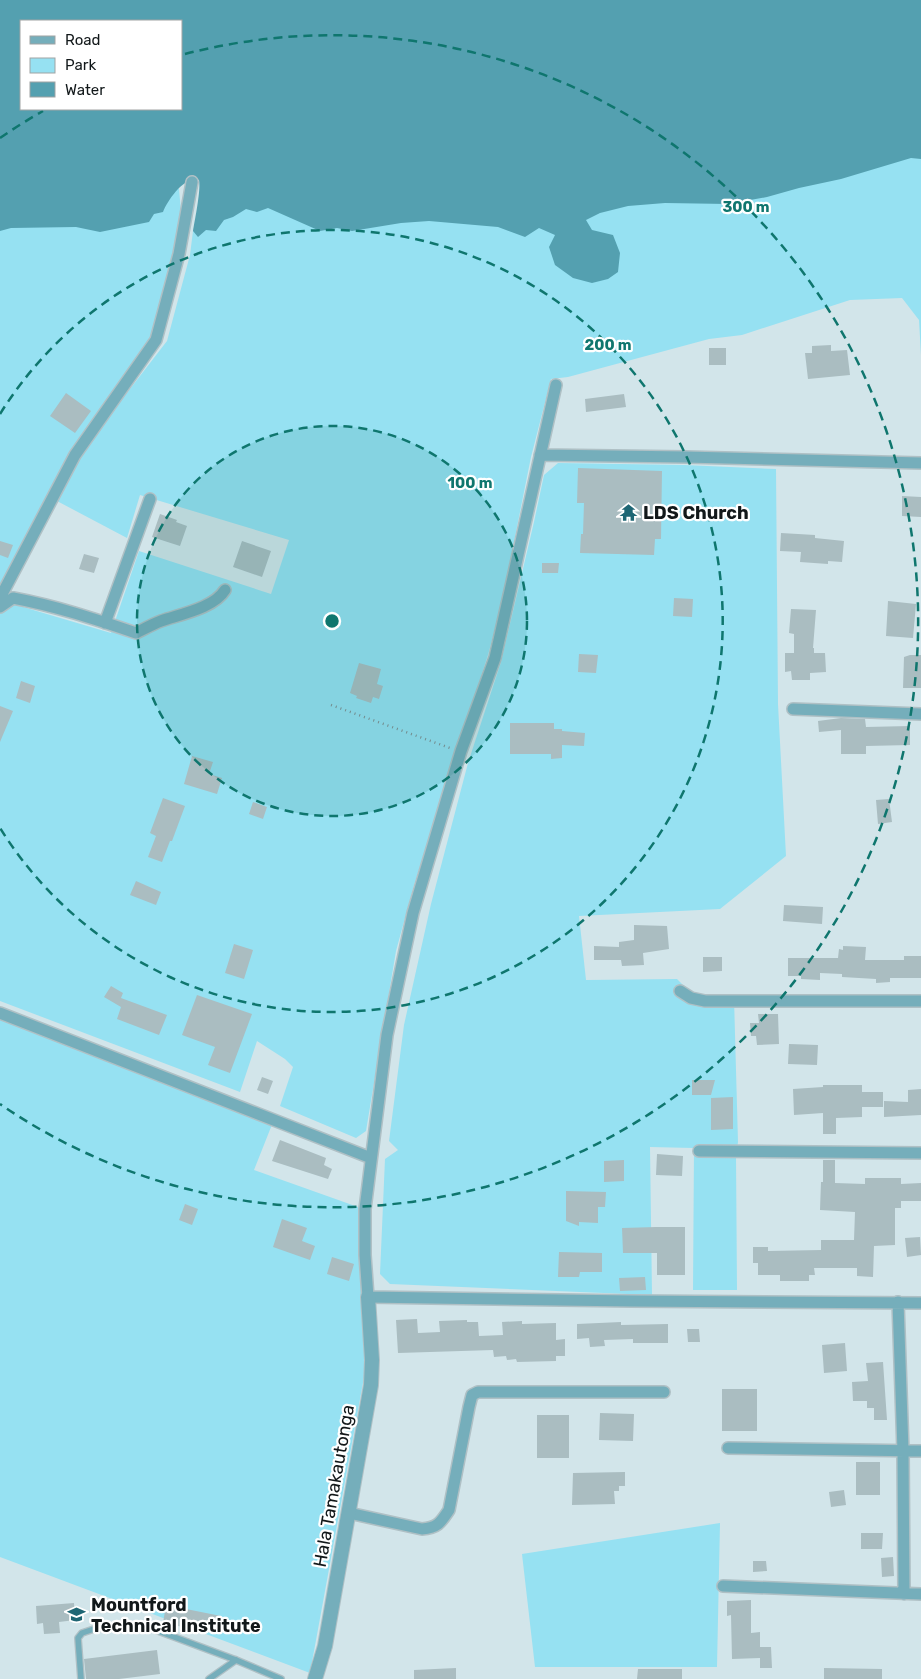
<svg xmlns="http://www.w3.org/2000/svg" width="921" height="1679" font-family="Rubik,sans-serif">
<rect width="100%" height="100%" fill="#d2e5ea"/>
<path fill="#96e1f2" d="M921 110V355L919 320 902 298 850 300 742 335 709 339 568 377 551 379 531 457 502 602 488 655 414 885 396 951 366 1131 356 1138 280 1106 293 1067 285 1059 257 1041 240 1092 0 1001V611L13 604 111 633 139 551 271 594 289 540 140 495 127 538 57 501 80 457 116 407 167 341 190 255 193 231 213 195Z
M0 168 168 175 179 189 182 223 153 340 129 370 70 452 0 585Z
M558 463 684 465 776 469 778 704 786 856 720 909 579 916 586 980 677 979 692 994 734 998 738 1142 736 1156 737 1290H693L694 1148 650 1147 652 1295 390 1284 380 1274 385 1159 398 1150 389 1141 404 1025 431 904 468 763 501 662 534 522 544 475Z
M0 1018 273 1122 254 1170 358 1207 362 1289 369 1350 310 1673 0 1557Z
M720 1523 717 1667H535L522 1554Z"/>
<path fill="#54a0b0" fill-rule="evenodd" d="M0 0H921V159L911 158 841 179 799 188 767 197 728 204 665 203 628 206 600 213 586 220 592 230 613 235 620 253 618 272 608 279 592 283 573 278 555 265 549 247 555 235 539 228 525 237 498 227 429 221 401 223 352 231 337 228 320 231 268 208 257 212 246 209 233 217 224 220 216 231 206 230 198 237 193 231C195 219 201 190 199 180 184 176 168 200 163 212L154 214 149 222 100 232 76 227 11 228 0 231ZM21 21H181V109H21Z"/>
<path fill="#aabdc1" d="M831 345V351L847 350 850 375 808 379 805 353H812V346Z
M709 348H726V365H709Z
M66 393 91 411 75 433 50 416Z
M624 394 626 407 586 412 585 399Z
M578 468 662 471 661 539H655L654 555 580 553 581 534H583L584 503H577Z
M902 496 921 497V517L902 516Z
M160 514 177 520 176 522 187 526 180 546 152 537Z
M781 533 815 535V538L844 541 842 562 828 561V564L800 562 801 552 780 551Z
M0 541 13 545 8 558 0 555Z
M242 541 271 551 262 577 233 567Z
M84 554 99 558 94 573 79 569Z
M542 563H559L558 573H542Z
M674 598 693 599 692 617 673 616Z
M888 601 916 604 913 638 886 636Z
M791 609 816 610 813 648H814V653H825L826 672 810 673V680H792L791 671 785 672V653H794V634L789 633Z
M579 654 598 655 596 673 578 672Z
M910 655H921V688H903L904 657Z
M359 663 381 669 377 684 383 686 379 699 373 697 371 703 356 698 357 696 350 693Z
M21 681 35 686 30 703 16 698Z
M0 706 13 711 0 742Z
M841 718 865 719 866 727 910 726V745L866 746V754H841V730L819 732 818 721Z
M510 723H554V729H562V731L585 733 584 746 562 745V758L551 759V754H510Z
M192 756 213 762 209 774 222 778 217 794 184 784Z
M163 798 185 806 172 841H170L162 862 148 857 156 836 150 833Z
M889 799 892 822 878 824 876 800Z
M253 802 267 807 263 819 249 814Z
M136 881 161 892 156 905 130 895Z
M784 905 823 907 822 924 783 921Z
M634 925 667 926 669 949 643 953 644 965 622 966 621 960H594V946L619 947V942L634 940Z
M234 944 253 950 244 979 225 973Z
M843 946 866 947 865 960H904V956H921V978H890V982L876 983V979L842 977V974L820 973V980L801 979V976H788V958H838L839 949 843 950Z
M703 957H722V971L703 972Z
M111 986 123 993 121 998 167 1015 159 1035 117 1019 121 1007 104 997Z
M197 995 252 1014 230 1073 208 1065 215 1047 182 1035Z
M758 1014H778L779 1044 757 1045 756 1036H751L750 1023H759Z
M789 1044 818 1045 817 1065 788 1064Z
M262 1077 273 1081 268 1094 257 1090Z
M692 1080H715L711 1095H692Z
M823 1085H862V1092H883V1107H862V1117L836 1118V1134H823V1113L794 1115 793 1089 823 1087Z
M921 1089V1115L884 1117V1101L908 1102V1090Z
M733 1097V1129L711 1130V1098Z
M280 1140 326 1158 324 1165 332 1169 328 1179 272 1161Z
M657 1154 683 1156 682 1176 656 1175Z
M624 1160V1181L604 1182V1161Z
M823 1160H835V1183L865 1184V1178H901V1184L921 1183V1201H901V1208H895V1245L874 1246 873 1277 857 1276V1268H814L815 1275H809V1281H780V1275H758V1263H753V1247H768V1251L821 1250V1240H854L855 1212 820 1210 821 1182H823Z
M566 1191 606 1192 605 1207H598V1223L579 1222V1226L566 1221Z
M185 1204 198 1209 192 1225 179 1220Z
M282 1219 307 1228 302 1241 315 1246 310 1260 273 1247Z
M656 1227H685V1275H657V1253H623L622 1228Z
M920 1237 921 1255 907 1257 905 1238Z
M559 1252 602 1253V1272H580L579 1277H558Z
M332 1257 354 1264 349 1281 327 1274Z
M645 1277 646 1290 620 1291 619 1278Z
M417 1319 418 1333 440 1332 439 1321 467 1320V1322H478L479 1336 503 1335 502 1322 522 1321V1324L556 1323V1340L565 1339V1356H556V1361L517 1362 516 1359 507 1360 506 1356 494 1357 493 1350 398 1353 396 1320Z
M621 1322V1325L668 1324V1343H633V1339L604 1340 605 1346 590 1347 589 1338 577 1339V1324Z
M687 1329H699L700 1342H688Z
M845 1343 847 1371 824 1373 822 1345Z
M883 1362 887 1420H874V1408H867V1401H853L852 1382 868 1381 866 1363Z
M722 1389H757V1431H722Z
M600 1413 634 1414 633 1441 599 1440Z
M537 1415H569V1458H537Z
M856 1462H880V1495H856Z
M625 1472V1486H619V1491H614L615 1504 572 1505 573 1473Z
M844 1490 846 1505 831 1507 829 1492Z
M861 1533H883L882 1549H861Z
M893 1557 894 1576 882 1577 881 1558Z
M753 1561H766L767 1571 753 1572Z
M751 1600V1633L760 1632V1647H771L772 1668H760V1658L732 1659 731 1615 727 1616V1601Z
M74 1603 75 1620 59 1622 60 1633 44 1634 43 1623 37 1624 36 1606Z
M166 1605 221 1616 218 1634 163 1623Z
M157 1650 160 1674 119 1679H86L84 1659Z
M456 1668V1679H414V1670Z
M824 1668 882 1669V1679H824Z
M638 1669H682V1679H637Z"/>
<g fill="none" stroke-linecap="round" stroke-linejoin="round">
<defs>
<path id="service" d="M81 1679 78 1638 82 1633 94 1629 142 1625 236 1660 281 1679
M209 1679 236 1660"/>
<path id="minor" d="M556 385 495 658 461 751 413 913 387 1035 365 1209V1255L368 1297 631 1301 921 1303
M540 455 686 457 921 463
M0 598 75 455 156 340 179 254 192 182
M0 607 13 598C56 606 95 619 136 633 144 629 153 624 161 621 181 614 214 608 225 590
M105 623 150 499
M793 709 921 714
M680 991 691 998 705 1001H921
M0 1013 371 1158
M699 1151 921 1153
M898 1302 903 1451 904 1594
M728 1448 921 1451
M349 1513 422 1529C438 1528 441 1522 449 1510L469 1407 472 1395 478 1392H664
M723 1586 921 1594"/>
<path id="tertiary" d="M315 1679 325 1646 371 1385 372 1360 368 1297"/>
</defs>
<use href="#service" stroke="#afc0c5" stroke-width="8"/>
<use href="#minor" stroke="#afc0c5" stroke-width="14"/>
<use href="#tertiary" stroke="#afc0c5" stroke-width="16"/>
<path stroke="#818f92" stroke-width="2.5" stroke-dasharray="1 4" stroke-linecap="butt" d="M331 705 450 748"/>
<use href="#service" stroke="#75aebb" stroke-width="5.5"/>
<use href="#minor" stroke="#75aebb" stroke-width="11"/>
<use href="#tertiary" stroke="#75aebb" stroke-width="14"/>
</g>
<circle cx="332" cy="621" r="195" fill="#0f766e" fill-opacity=".12"/>
<g fill="none" stroke="#0f766e" stroke-width="2.5" stroke-dasharray="9 6">
<circle cx="332" cy="621" r="195"/>
<path d="M0 414A391 391 0 1 1 0 828"/>
<path d="M0 138A586 586 0 0 1 43 111M185 54A586 586 0 1 1 0 1104"/>
</g>
<defs>
<symbol id="temple-bare" viewBox="-9 -9 18 18"><path d="M0-6L5-2H3V0L6.5 2.5H4V6H1.5V3h-3V6H-4V2.5H-6.5L-3 0V-2H-5Z" fill="#1e6674" stroke="#fff" stroke-width="2.5" paint-order="stroke"/></symbol>
<symbol id="school-bare" viewBox="-9 -9 18 18"><path d="M0-5L7-2L0 1L-7-2ZM-4 1L0 2.5L4 1V4Q0 6-4 4Z" fill="#1e6674" stroke="#fff" stroke-width="2.5" paint-order="stroke"/></symbol>
</defs>
<g fill-rule="evenodd">
<use href="#temple-bare" x="616" y="500" width="25" height="25"/>
<use href="#school-bare" x="64" y="1602" width="25" height="25"/>
</g>
<g text-anchor="middle" stroke-width="4.5" stroke-linejoin="round" paint-order="stroke">
<g font-size="18" font-weight="bold" fill="#12181a" stroke="#fff" text-anchor="start">
<text x="643" y="519">LDS Church</text>
<text x="91" y="1611">Mountford<tspan x="91" dy="21">Technical Institute</tspan></text>
</g>
<g font-size="18" fill="#12181a" stroke="#fff">
<text transform="translate(334 1486) rotate(-80)" y="6">Hala Tamakautonga</text>
</g>
</g>
<circle cx="332" cy="621" r="8" fill="#0f766e" stroke="#fff" stroke-width="2.5"/>
<g font-size="15" text-anchor="middle" font-weight="bold" fill="#0f766e" stroke="#fff" stroke-width="4.5" stroke-linejoin="round" paint-order="stroke">
<text x="746" y="212">300 m</text>
<text x="608" y="350">200 m</text>
<text x="470" y="488">100 m</text>
</g>
<rect x="20" y="20" width="162" height="90" fill="#ffffff" stroke="#a0a3a3"/>
<rect x="30" y="36" width="25" height="8" fill="#75aebb" stroke="#a0a3a3"/>
<text x="65" y="45" font-size="15" fill="#12181a">Road</text>
<rect x="30" y="58" width="25" height="15" fill="#96e1f2" stroke="#a0a3a3"/>
<text x="65" y="70" font-size="15" fill="#12181a">Park</text>
<rect x="30" y="82" width="25" height="15" fill="#54a0b0" stroke="#a0a3a3"/>
<text x="65" y="95" font-size="15" fill="#12181a">Water</text>
</svg>
